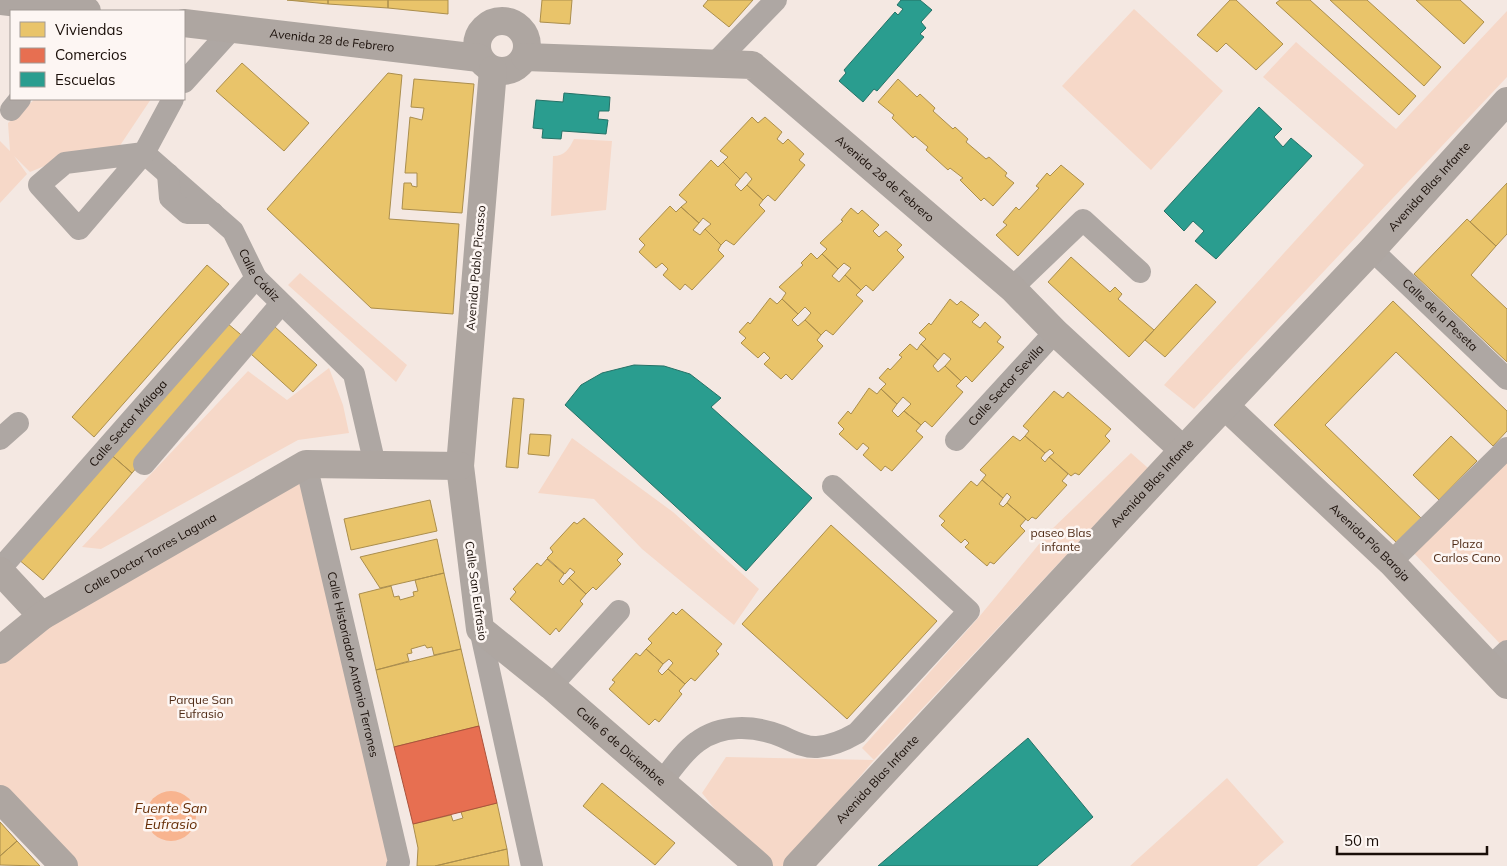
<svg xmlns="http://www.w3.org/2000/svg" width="1507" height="866" font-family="Mulish,sans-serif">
<rect width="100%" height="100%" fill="#f4e8e2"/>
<path fill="#f6d8c8" d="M1134 9 1223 91 1151 170 1062 86Z
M1507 11V77L1194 409 1164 385 1364 165 1263 77 1296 42 1396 129Z
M35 99H151L117 150 47 165 30 172 14 156 27 174 0 203V141L10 151 8 123Z
M574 139 612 141 606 210 551 216 553 156C565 156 569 149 574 139Z
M300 273 407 365 396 382 288 285Z
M329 368 343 405 349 433 298 440 101 549 82 547 248 371 287 400Z
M572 438 673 512 759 589 734 625 642 549 594 499 538 493Z
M1131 453 1148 468 874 760 784 866H773L721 817 702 793 726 757 874 760 862 748 979 617 1049 532Z
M1507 456V651L1410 549Z
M306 464 397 866H65L0 797V650Z
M1227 778 1284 842 1257 866H1130Z"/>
<path fill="#f8b48f" d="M146 816a25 25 0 1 1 50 0a25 25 0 1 1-50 0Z"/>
<path fill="#e9c46a" stroke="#ab8e4d" d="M287 0H328V4Z
M328 0H388V8L328 4Z
M388 0H448V14L388 8Z
M542 0H572L570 24 540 22Z
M708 0H753L729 27 703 6Z
M1230 0H1236L1283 44 1256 70 1226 43 1217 52 1197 35Z
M1280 0H1310L1416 96 1399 115 1276 3Z
M1330 0H1367L1441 67 1424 86Z
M1416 0H1460L1484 22 1464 44Z
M242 63 309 123 284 151 216 91Z
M388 73 402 75 389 219 459 224 453 314 371 308 267 209Z
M414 79 474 84 462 213 402 209 404 183H411L412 186 417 187V173H405L410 117 422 120 424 108 411 107Z
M898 79 917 97 920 94 935 108 933 111 953 129 955 127 968 139 966 142 986 159 989 157 1007 173 1005 176 1014 183 993 206 984 198 981 201 960 180 963 178 950 168 948 170 926 150 928 147 915 136 913 138 892 118 894 115 878 102Z
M752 117 758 123 765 117 782 132 777 139 783 144 788 139 804 154 799 160 805 165 775 201 768 195 763 200 747 185 752 179 746 172 740 179 723 162 728 157 720 151Z
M711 160 718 167 723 162 740 179 735 185 741 191 747 185 763 200 759 205 765 211 734 245 726 240 721 245 705 229 711 224 703 218 699 223 681 207 687 202 679 195Z
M1061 165 1084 184 1018 256 996 235 1007 225 1003 222 1016 207 1019 210 1039 188 1036 186 1047 173 1050 176Z
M1507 183V234L1496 246 1470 222Z
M670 206 676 212 681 207 699 223 693 230 700 235 705 229 721 245 718 250 724 256 692 290 685 284 680 290 663 275 668 269 662 263 656 268 639 252 645 245 639 239Z
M851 208 858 214 862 210 879 225 873 231 879 237 886 231 902 245 897 250 904 257 873 291 866 285 861 290 845 275 851 268 844 263 838 269 822 254 827 249 820 243 843 221 841 220Z
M1467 219 1496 246 1471 275 1507 309V362L1414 274Z
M811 253 817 259 822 254 838 269 832 276 839 282 845 275 861 290 856 295 863 301 833 335 826 330 821 335 805 320 811 313 805 307 798 314 782 299 786 293 779 287 803 265 801 263Z
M1071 257 1110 292 1115 287 1122 294 1118 299 1154 330 1129 357 1048 282Z
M207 265 229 284 94 437 72 417Z
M1196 284 1216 302 1165 357 1145 340Z
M770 298 777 304 782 299 798 314 792 320 798 326 805 320 821 335 817 340 823 346 792 380 786 374 781 379 764 364 770 358 764 352 758 358 741 343 746 338 739 332 748 322 750 324Z
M950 299 957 305 961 301 979 315 972 322 980 328 985 322 1001 337 997 342 1004 347 972 382 966 376 961 381 945 366 951 359 944 353 938 360 921 344 926 339 919 333 929 323 931 325Z
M1393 301 1507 411V431L1493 446 1396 352 1325 425 1422 519 1398 544 1274 425Z
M221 318 246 339 132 473 108 452Z
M275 327 317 365 293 392 251 354Z
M910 344 917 350 921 344 938 360 933 366 938 372 945 366 961 381 956 386 963 392 932 427 925 421 921 425 904 411 911 404 903 397 897 404 881 389 886 384 879 378 888 368 890 370 902 357 899 355Z
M869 388 877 394 881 389 897 404 892 411 898 417 904 411 921 425 916 431 923 437 892 471 885 466 881 471 863 455 869 448 863 443 857 450 839 434 844 429 838 423 848 411 851 414Z
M1054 391 1063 398 1068 392 1111 429 1105 436 1110 441 1079 475 1075 473 1071 476 1049 457 1054 453 1050 449 1045 453 1025 436 1029 431 1023 426Z
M513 398 524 399 518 468 506 467Z
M530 434 551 435 549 456 528 454Z
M1013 436 1020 441 1025 436 1045 453 1041 458 1045 462 1049 457 1068 474 1062 481 1067 485 1036 519 1032 517 1028 521 1007 503 1011 497 1007 493 1003 498 982 480 986 475 980 470Z
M1451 436 1477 461 1439 500 1413 475Z
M108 452 132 473 43 580 18 559Z
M982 480 1003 498 999 504 1003 507 1007 503 1026 519 1020 526 1025 531 994 564 990 562 987 566 965 547 969 543 965 539 961 543 941 525 945 521 939 516 971 481 977 486Z
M430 500 437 531 351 550 344 519Z
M584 518 623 554 617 560 621 564 596 590 593 587 586 594 569 578 575 572 570 568 565 574 547 558 553 552 550 548 574 522 577 524Z
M831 525 937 621 847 719 742 624Z
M437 539 444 573 415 580 380 588 360 557Z
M547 559 564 574 559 581 563 585 569 578 586 594 580 601 583 604 559 632 556 628 550 635 510 599 516 592 513 589 537 563 541 566Z
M444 573 461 649 434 655 432 647 427 648 425 645 411 649 412 653 407 654 409 661 376 670 359 594 391 586 394 597 399 596 400 600 414 596 413 592 418 591 415 580Z
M682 609 722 644 716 651 719 654 695 681 691 678 685 684 668 669 673 663 669 659 663 664 646 649 652 643 648 639 673 612 676 615Z
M461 649 479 726 394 747 376 670Z
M646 649 663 664 658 671 662 675 668 669 685 684 679 691 682 694 659 722 655 719 649 725 609 689 615 682 612 680 636 653 640 656Z
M602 783 675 843 655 865 583 806Z
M497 803 507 849 435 866H417L418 848 413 824 451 815 453 821 463 818 461 812Z
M0 822 17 841 0 856Z
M17 841 40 866 0 865V856Z
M507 849 509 866H435Z"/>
<path fill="#e76f51" stroke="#aa523b" d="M479 726 497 803 413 824 394 747Z"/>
<path fill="#2a9d8f" stroke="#257267" d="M901 0H920L932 10 921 22 926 28 920 34 924 37 877 91 874 89 863 102 839 81 846 73 844 70 895 12 898 15 903 9 897 5Z
M564 93 610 97 609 111H599L598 119 608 120 606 134 562 131 561 139 542 138 543 129 533 128 536 100 563 102Z
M1259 107 1282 129 1274 137 1283 147 1291 138 1312 156 1216 259 1195 241 1204 231 1193 221 1184 231 1164 211Z
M634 365 664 366 690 374 721 398 711 407 812 498 746 571 565 405 581 385 602 373Z
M1028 738 1093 817 1037 866H878Z"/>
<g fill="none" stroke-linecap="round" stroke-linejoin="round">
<g stroke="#aea7a3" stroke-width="22">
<path d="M715 63 776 0"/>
<path d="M184 82 232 29"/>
<path d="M11 110 20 99"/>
<path id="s1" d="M144 153 233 231 256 278 354 374 375 465"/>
<path d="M144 153 65 163 39 185 79 229 144 153 173 99"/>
<path d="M168 174 170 198 187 213H213"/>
<path id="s2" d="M1372 250 1507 379"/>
<path d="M1012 288 1083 220 1140 272"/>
<path d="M0 439 18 423"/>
<path id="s3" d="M956 440 1055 332"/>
<path d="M144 464 281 304"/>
<path id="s4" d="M306 464 399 862 397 866"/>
<path d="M1391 562 1507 448"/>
<path id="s5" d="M0 569 256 278"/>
<path d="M480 629 532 866"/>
<path d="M1490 667 1507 651"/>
<path d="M551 686 619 611"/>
<path d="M661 783C672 769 683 752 697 742 721 724 754 725 781 736 793 741 804 748 817 747 831 746 845 740 857 733L969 611 833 486"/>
</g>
<g stroke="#aea6a1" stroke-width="28">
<path d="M0 1 87 11"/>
<circle cx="502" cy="46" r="25"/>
<path id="s6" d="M184 23 479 58"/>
<path id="s7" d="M525 57 752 65 1012 288 1055 332 1183 450"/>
<path id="s8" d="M493 70 460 466 480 629 551 686 759 866"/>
<path id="s9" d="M1225 406 1391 562 1507 685"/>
<path d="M0 571 42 616"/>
<path id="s10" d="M0 650 42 616 306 464 460 466"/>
<path d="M0 799 64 866"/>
<path id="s11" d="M797 866 1183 450 1372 250 1507 101"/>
</g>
</g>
<g text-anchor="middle" stroke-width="5" stroke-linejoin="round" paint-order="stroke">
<g font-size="12" fill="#1a0f09" stroke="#fdf6f3">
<text dy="4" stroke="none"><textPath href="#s6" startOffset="149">Avenida 28 de Febrero</textPath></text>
<text dy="4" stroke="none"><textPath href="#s7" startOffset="402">Avenida 28 de Febrero</textPath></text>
<text dy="4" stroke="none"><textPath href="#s11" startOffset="928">Avenida Blas Infante</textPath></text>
<text transform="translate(476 268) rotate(-85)" y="4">Avenida Pablo Picasso</text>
<text dy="4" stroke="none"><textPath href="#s1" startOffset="170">Calle Cádiz</textPath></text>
<text dy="4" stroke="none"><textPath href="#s2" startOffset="94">Calle de la Peseta</textPath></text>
<text dy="4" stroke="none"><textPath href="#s3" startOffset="74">Calle Sector Sevilla</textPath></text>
<text dy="4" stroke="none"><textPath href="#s5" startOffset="194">Calle Sector Málaga</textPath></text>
<text dy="4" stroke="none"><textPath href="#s11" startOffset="522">Avenida Blas Infante</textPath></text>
<text dy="4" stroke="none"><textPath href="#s9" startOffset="199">Avenida Pío Baroja</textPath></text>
<text dy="4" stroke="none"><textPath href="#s10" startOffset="179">Calle Doctor Torres Laguna</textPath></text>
<text transform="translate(476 591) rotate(82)" y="4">Calle San Eufrasio</text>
<text dy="4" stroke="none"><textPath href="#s4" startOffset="206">Calle Historiador Antonio Terrones</textPath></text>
<text dy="4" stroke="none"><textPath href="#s8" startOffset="745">Calle 6 de Diciembre</textPath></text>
<text dy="4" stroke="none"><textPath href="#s11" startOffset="118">Avenida Blas Infante</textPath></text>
</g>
<g font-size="12" fill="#4f2b16" stroke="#fdf6f3">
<text x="1061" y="537">paseo Blas<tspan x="1061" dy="14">infante</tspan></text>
<text x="1467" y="548">Plaza<tspan x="1467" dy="14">Carlos Cano</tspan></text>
<text x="201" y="704">Parque San<tspan x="201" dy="14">Eufrasio</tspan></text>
</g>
<g font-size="14" font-style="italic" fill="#662d05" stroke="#fdf6f3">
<text x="171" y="813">Fuente San<tspan x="171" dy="16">Eufrasio</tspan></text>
</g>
</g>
<rect x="10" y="10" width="175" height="90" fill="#fdf6f3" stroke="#a29a95"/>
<rect x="20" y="22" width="25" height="15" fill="#e9c46a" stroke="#a29a95"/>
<text x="55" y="35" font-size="15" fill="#1a0f09">Viviendas</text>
<rect x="20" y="48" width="25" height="15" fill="#e76f51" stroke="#a29a95"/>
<text x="55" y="60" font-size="15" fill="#1a0f09">Comercios</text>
<rect x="20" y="72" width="25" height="15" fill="#2a9d8f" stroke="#a29a95"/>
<text x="55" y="85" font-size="15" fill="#1a0f09">Escuelas</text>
<path d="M1337 846v8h150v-8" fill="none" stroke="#1a0f09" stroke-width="2.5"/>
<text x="1344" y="846" font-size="15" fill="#1a0f09" stroke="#fdf6f3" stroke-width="4" paint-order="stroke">50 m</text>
</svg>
